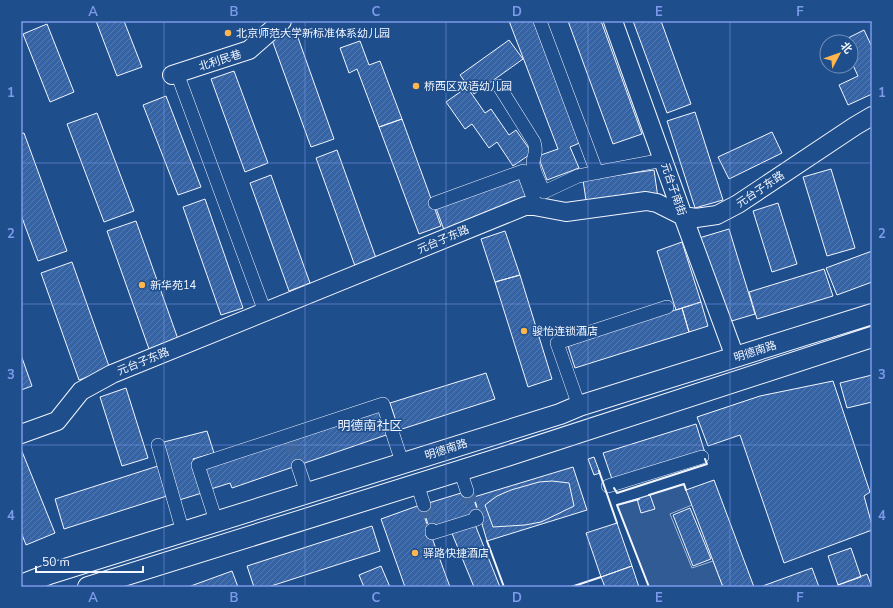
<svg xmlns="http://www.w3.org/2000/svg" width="893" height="608" font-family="'Nunito Sans','Noto Sans SC',sans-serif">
<defs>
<pattern id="building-hatch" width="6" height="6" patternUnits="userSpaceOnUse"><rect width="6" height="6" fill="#3563a3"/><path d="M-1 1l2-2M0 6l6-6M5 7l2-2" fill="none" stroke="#537ab1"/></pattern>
</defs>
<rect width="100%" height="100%" fill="#1f4e8c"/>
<path fill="#305b95" stroke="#a8bbd7" d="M684 484 692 505 670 514 692 568 713 561 723 587H649L617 505Z"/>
<path fill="url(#building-hatch)" stroke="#f2f6ff" d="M96 21H124L142 67 117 76Z
M509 21H536L582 142 570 147 579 168 547 180 538 156 558 149Z
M568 21H601L642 134 613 144Z
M633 21H661L691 104 667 113Z
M47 24 74 92 50 102 23 34Z
M864 30 872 47V94L848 105 839 85 858 76 851 61V42H842V41Z
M296 32 334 139 311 147 272 40Z
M509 40 523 59 474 94 460 75Z
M360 41 369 65 380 61 402 119 379 127 357 69 349 73 340 48Z
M234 71 268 163 245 172 211 79Z
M467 87 485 113 491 109 509 135 516 130 532 153 513 166 497 142 489 148 472 124 465 129 446 102Z
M166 96 201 187 178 195 143 105Z
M695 112 723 200 695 208 667 121Z
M97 113 134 211 104 222 67 124Z
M402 119 441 226 419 234 379 127Z
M772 132 782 153 729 179 718 157Z
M24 133 67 251 38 261 21 215V134Z
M337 150 376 258 355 266 316 158Z
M831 169 855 248 827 256 803 177Z
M654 170 658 198 587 207 583 180Z
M271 175 310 283 289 291 250 183Z
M520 176 529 198 444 230 436 208Z
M205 199 243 308 221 315 183 207Z
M778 203 797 264 772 272 753 211Z
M136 221 178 339 149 349 107 231Z
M729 229 755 314 725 323 699 238Z
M505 231 520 275 495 282 481 239Z
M682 242 701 302 676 310 657 251Z
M872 251V282L837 295 826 268Z
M72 262 110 369 79 380 41 273Z
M824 269 833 296 757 319 749 292Z
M520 275 552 379 528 387 495 282Z
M701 302 708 326 689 332 682 308Z
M682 308 689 332 575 368 567 343Z
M21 355 32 386 21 390Z
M486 373 495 399 399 430 390 403Z
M872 375V402L847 408 840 383Z
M833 381 870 492 864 496 872 525V530L784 563 740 435 708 446 697 417 760 396Z
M126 388 148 458 122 466 100 397Z
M380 408 389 434 232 488 230 483 211 489 204 469Z
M696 424 705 453 613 482 603 453Z
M207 431 214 453 193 459 202 493 176 501 160 443Z
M21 449 55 533 26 545 21 532Z
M594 457 600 473 594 475 588 459Z
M161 465 170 495 64 529 55 499Z
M573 467 587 510 487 541 474 497Z
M714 480 754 587H723L686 490Z
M552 481 569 483 574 506 541 522 525 525 493 527 485 505 497 496 511 490 539 482Z
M471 490 479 515 430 531 422 505Z
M650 495 655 509 641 513 637 499Z
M420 505 450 587H405L381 519Z
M690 508 711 559 693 566 673 515Z
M474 522 500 587H474L451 531Z
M617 523 632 566 601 577 586 533Z
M372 526 380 551 268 587H254L247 566Z
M851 548 861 577 838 585 828 556Z
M381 566 390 587H364L359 575Z
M632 566 639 587H605L601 577Z
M812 568 819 587H760Z
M232 571 238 587H188Z
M867 574 872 587H839L838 585Z"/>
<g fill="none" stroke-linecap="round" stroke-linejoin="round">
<path stroke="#3f679d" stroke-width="13" stroke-dasharray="13 6" stroke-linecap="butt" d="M289 440 298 466
M467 491 476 516
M424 505 432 530"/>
<defs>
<path id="street" d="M540 21 597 173
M177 73 265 312
M499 86 534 142C538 154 533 154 533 164 534 173 540 183 544 192L578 176 663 160
M435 203 523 171 536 206
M579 406 557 343 667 307
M158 445 183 532
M298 466 307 493
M460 470 467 491
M417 484 424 505
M608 486 702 457
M216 521 198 465 383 404 402 462
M432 530V533L477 519 476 516"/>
<path id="secondary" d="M613 21 683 216 735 357
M172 75 249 50 282 21
M21 434 57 421 81 391 112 374 525 206H534L566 212 646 201 657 203 683 216 696 218 717 215 738 204 855 126 872 116"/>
<path id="primary" d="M21 585 49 574 560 414 579 406 872 314
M88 587 507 456 872 337"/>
</defs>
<use href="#street" stroke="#f2f6ff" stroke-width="14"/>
<use href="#secondary" stroke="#f2f6ff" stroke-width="20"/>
<use href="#primary" stroke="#f2f6ff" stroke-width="22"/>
<use href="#street" stroke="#1f4e8c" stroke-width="13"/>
<use href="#secondary" stroke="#1f4e8c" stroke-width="18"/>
<use href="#primary" stroke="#1f4e8c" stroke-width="20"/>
<path stroke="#f2f6ff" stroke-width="2" d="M599 471 617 523
M614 488 617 493 707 464 705 459
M649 495 684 484 686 490
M639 499 617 505 649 587
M487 541 504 587
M571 587 601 577"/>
</g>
<path fill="none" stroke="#7d9aea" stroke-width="1" stroke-opacity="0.55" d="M164 21V587M305 21V587M446 21V587M588 21V587M730 21V587M21 163H872M21 304H872M21 445H872"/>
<g fill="#ffb74d" stroke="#1f4e8c" stroke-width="1.5">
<circle cx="228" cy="33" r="4"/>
<circle cx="416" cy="86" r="4"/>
<circle cx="142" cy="285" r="4"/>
<circle cx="524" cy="331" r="4"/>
<circle cx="415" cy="553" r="4"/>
</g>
<g text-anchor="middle" stroke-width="3" stroke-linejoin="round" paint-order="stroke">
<g font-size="11" fill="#f2f6ff" stroke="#1f4e8c" text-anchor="start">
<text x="236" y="37">北京师范大学新标准体系幼儿园</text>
<text x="424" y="90">桥西区双语幼儿园</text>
<text x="150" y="289">新华苑14</text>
<text x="532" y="335">骏怡连锁酒店</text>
<text x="423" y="557">驿路快捷酒店</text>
</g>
<g font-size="11" fill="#f2f6ff" stroke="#1f4e8c">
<text transform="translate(220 60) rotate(-18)" y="4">北利民巷</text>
<text transform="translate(674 189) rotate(71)" y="4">元台子南街</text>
<text transform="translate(760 189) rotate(-34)" y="4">元台子东路</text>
<text transform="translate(443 239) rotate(-23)" y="4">元台子东路</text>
<text transform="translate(755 351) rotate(-18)" y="4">明德南路</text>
<text transform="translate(143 361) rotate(-22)" y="4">元台子东路</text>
<text transform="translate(446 449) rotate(-18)" y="4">明德南路</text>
</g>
<g font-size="13" fill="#f2f6ff" stroke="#1f4e8c">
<text x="370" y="430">明德南社区</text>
</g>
</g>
<rect width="893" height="608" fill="none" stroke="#1f4e8c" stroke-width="44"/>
<g transform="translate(839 54) rotate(49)"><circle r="19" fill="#1f4e8c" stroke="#7391ba"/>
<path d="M0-3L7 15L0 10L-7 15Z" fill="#ffb74d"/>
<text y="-6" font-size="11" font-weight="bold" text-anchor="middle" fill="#f2f6ff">北</text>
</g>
<path d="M36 566v6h107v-6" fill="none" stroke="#f2f6ff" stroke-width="2"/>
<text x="42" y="566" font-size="12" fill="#f2f6ff" stroke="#1f4e8c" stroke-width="3" paint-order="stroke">50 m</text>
<rect x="22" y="22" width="849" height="564" fill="none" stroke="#7d9aea" stroke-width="1.5"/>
<g font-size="13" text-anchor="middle" font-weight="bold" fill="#7d9aea">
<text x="93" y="16">A</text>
<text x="234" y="16">B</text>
<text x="376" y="16">C</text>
<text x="517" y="16">D</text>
<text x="659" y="16">E</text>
<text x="800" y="16">F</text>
<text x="11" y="97">1</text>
<text x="882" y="97">1</text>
<text x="11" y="238">2</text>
<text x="882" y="238">2</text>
<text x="11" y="379">3</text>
<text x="882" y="379">3</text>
<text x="11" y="520">4</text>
<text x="882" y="520">4</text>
<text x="93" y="602">A</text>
<text x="234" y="602">B</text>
<text x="376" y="602">C</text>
<text x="517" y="602">D</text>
<text x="659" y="602">E</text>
<text x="800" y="602">F</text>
</g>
</svg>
